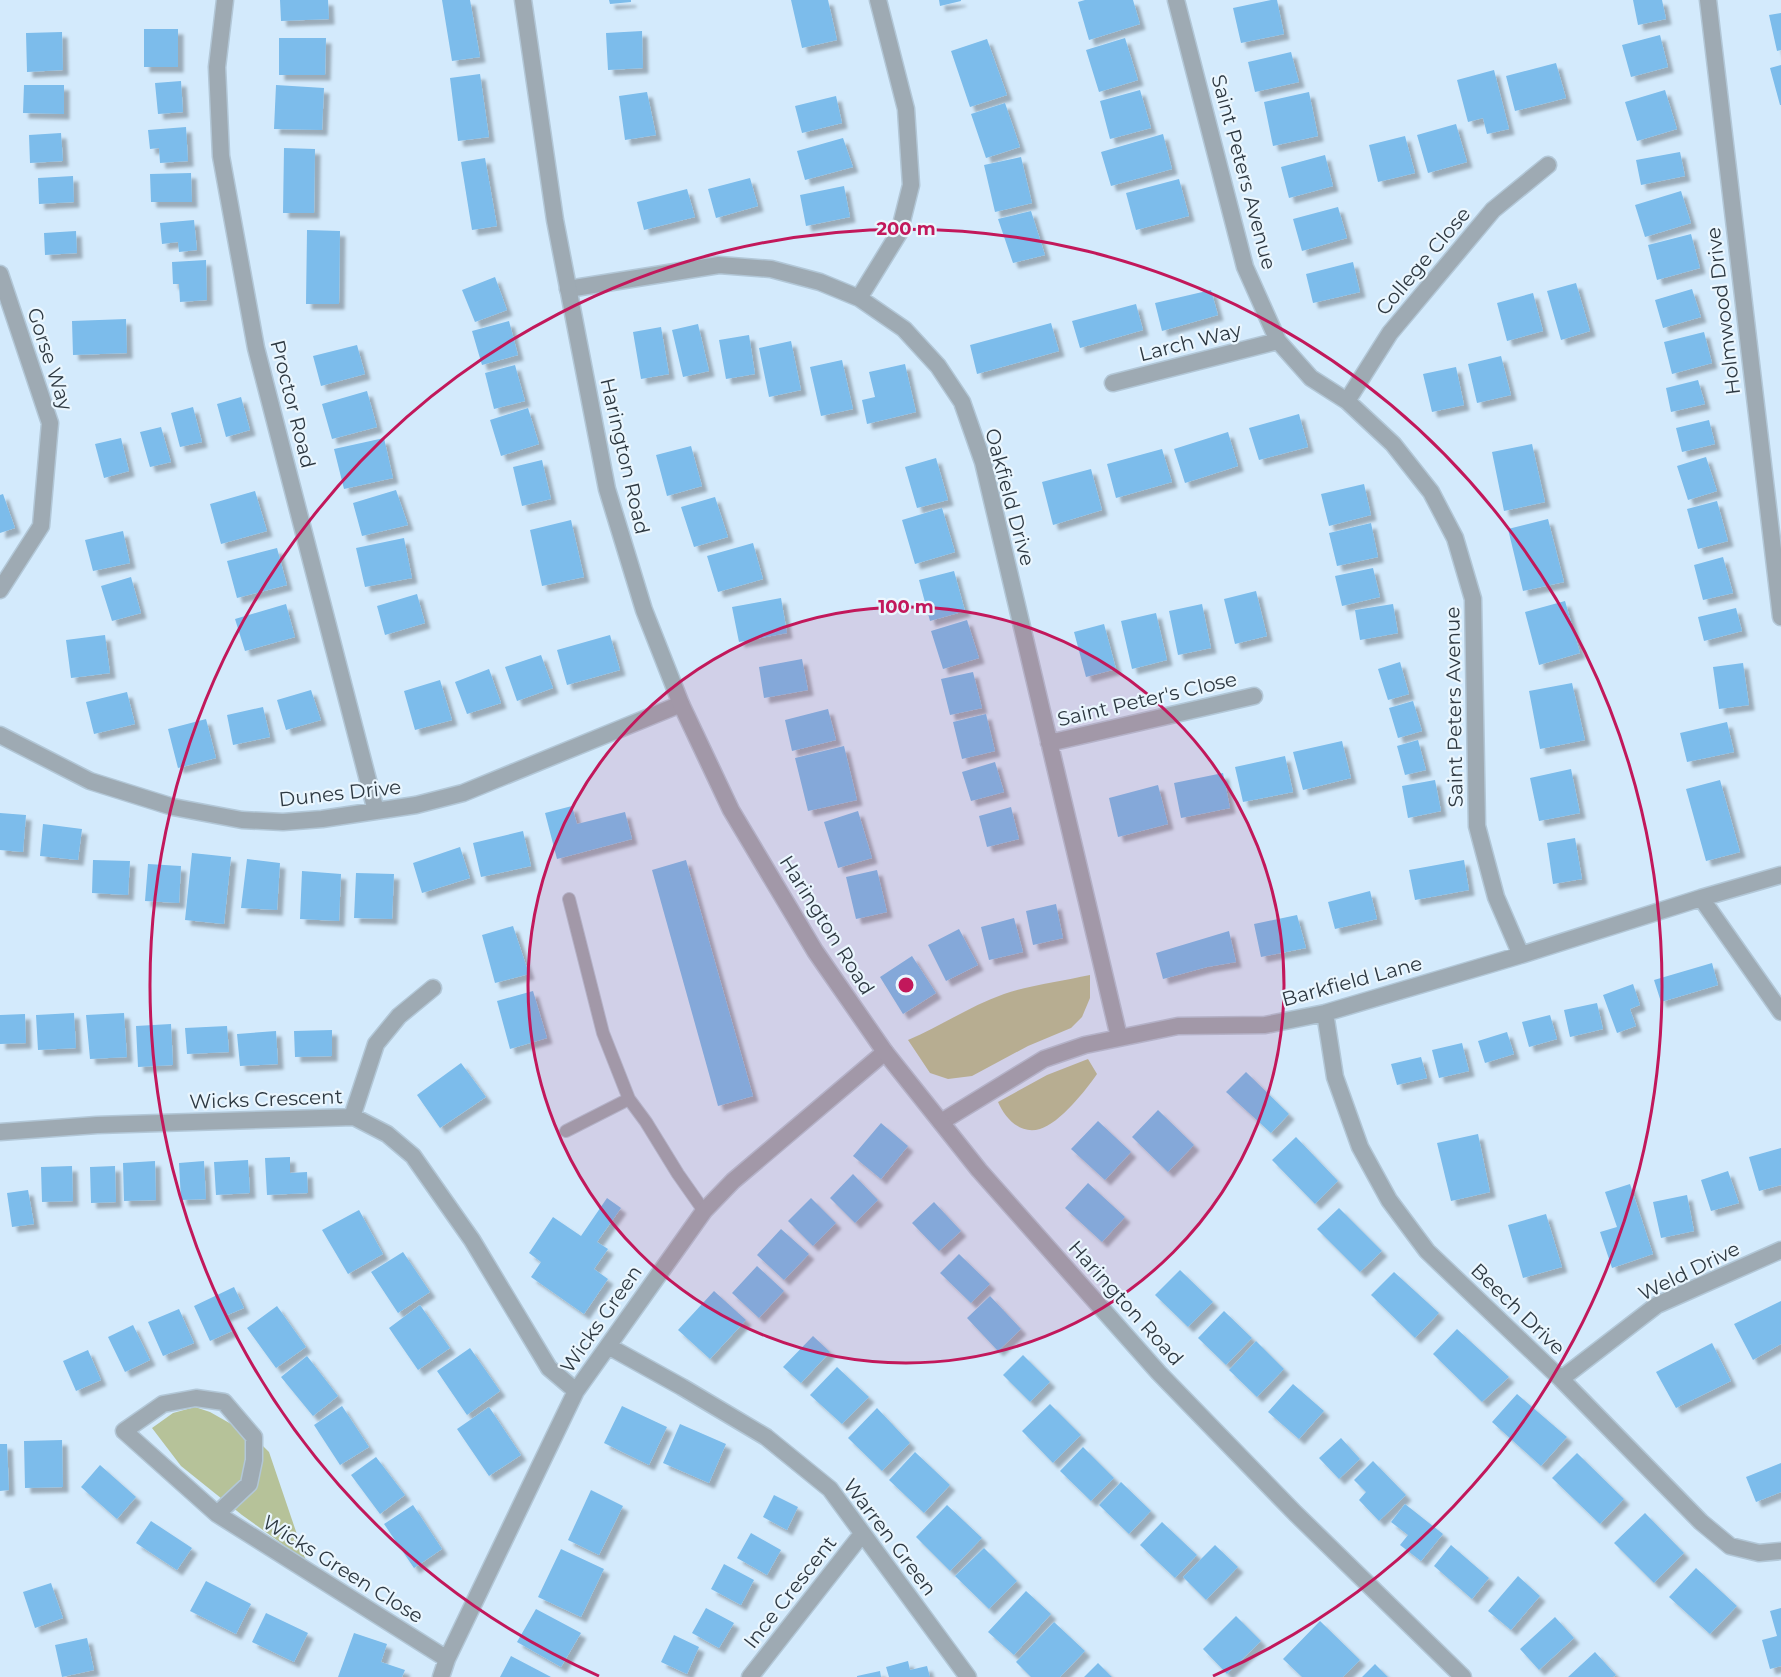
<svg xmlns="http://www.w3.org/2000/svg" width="1781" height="1677" font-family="Montserrat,sans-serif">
<defs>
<filter id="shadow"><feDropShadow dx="5.5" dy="5.5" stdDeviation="1.5" flood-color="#0004"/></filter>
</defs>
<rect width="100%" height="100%" fill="#d3eafc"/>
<path fill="#b6c299" d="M1090 975V998L1082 1017 1071 1028 1028 1046 972 1076 948 1079 930 1073 908 1040C941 1026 970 1006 1004 994 1031 985 1062 981 1090 975Z
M1088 1059 1097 1074C1086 1090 1060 1123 1040 1129 1020 1135 1005 1118 998 1102L1047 1075Z
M195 1407 210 1412 254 1437 269 1452 306 1561 242 1515 181 1466 152 1428 173 1413Z"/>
<path fill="#7cbceb" filter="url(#shadow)" d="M280 0H328L329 19 281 21Z
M442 0H470L480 57 452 61Z
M609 0H631V2L610 4Z
M791 0H828L837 40 802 48Z
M939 0H961V1L940 6Z
M1085 0H1133L1140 24 1089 40 1078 2Z
M1271 0H1277L1284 34 1241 43 1233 8Z
M1633 0H1662L1666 19 1638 25Z
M1781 13V50L1777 51 1769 15Z
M144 29H178V67H144Z
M642 31 643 68 608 70 606 33Z
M62 32 63 70 27 72 26 33Z
M1660 35 1668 67 1631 77 1622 45Z
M279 38H326L325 75H279Z
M1125 38 1138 80 1099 92 1086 50Z
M987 39 1007 95 970 107 951 51Z
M1291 52 1299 82 1255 92 1248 62Z
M1556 63 1566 98 1515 111 1506 76Z
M1781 65V105H1780L1770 68Z
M1494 70 1509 129 1487 134 1483 118 1468 122 1457 80Z
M480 74 489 137 458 141 450 78Z
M181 81 183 112 158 114 155 83Z
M24 85H64V114L23 113Z
M276 85 324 88 322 130 274 129Z
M1140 90 1151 128 1110 139 1100 101Z
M1665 90 1677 129 1637 141 1625 102Z
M647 92 656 135 625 140 619 96Z
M1309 92 1318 136 1273 146 1264 102Z
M836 96 842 123 802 133 795 106Z
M1005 103 1020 147 986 158 971 114Z
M1456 124 1467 162 1428 173 1417 135Z
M186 127 188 161 160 163 159 148 150 149 148 130Z
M61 133 63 161 30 163 29 135Z
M1163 134 1172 169 1111 186 1101 152Z
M1405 136 1415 173 1378 182 1369 145Z
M843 138 853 167 805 180 797 151Z
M284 148 315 149 314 213H283Z
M1680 152 1685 176 1641 185 1636 160Z
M1325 155 1333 186 1289 198 1281 167Z
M1021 157 1032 203 995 212 984 165Z
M485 158 497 226 472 230 461 162Z
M191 173 192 202H151L150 174Z
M73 176 74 202 39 204 38 178Z
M750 178 758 206 716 218 708 189Z
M1179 179 1189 216 1136 230 1126 193Z
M844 186 850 217 806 226 800 195Z
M687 189 695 217 644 230 637 202Z
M1681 191 1691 223 1645 237 1635 205Z
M1338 207 1347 238 1302 251 1293 219Z
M1031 211 1045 255 1013 263 998 219Z
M194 220 197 250 179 252 178 242 162 244 160 223Z
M307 230 340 231 339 304H306Z
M76 231 77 253 45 255 44 233Z
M1691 234 1700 268 1657 280 1648 245Z
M206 260 207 300 180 302 179 284H173L172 262Z
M1353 262 1360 292 1313 303 1306 274Z
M495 277 507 310 475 322 462 290Z
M1576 283 1590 331 1561 340 1547 291Z
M1692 289 1701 317 1663 328 1655 300Z
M1211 290 1218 315 1162 331 1155 303Z
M1533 293 1543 331 1507 341 1497 303Z
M1136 304 1143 330 1080 348 1072 321Z
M126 319 127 353 73 355 72 321Z
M509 321 518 355 482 365 472 331Z
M1051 323 1059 351 977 374 970 345Z
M698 324 709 371 683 377 672 330Z
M661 327 669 374 641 379 633 332Z
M1704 332 1712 363 1672 374 1664 342Z
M749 335 755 374 726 379 719 340Z
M791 341 801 390 769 397 759 348Z
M357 345 365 374 321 386 313 356Z
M1501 356 1511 395 1477 403 1468 364Z
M842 360 853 409 821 416 810 367Z
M905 364 916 412 867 424 862 400 875 397 869 372Z
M515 365 525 401 494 409 485 373Z
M1456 367 1464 405 1432 412 1423 374Z
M1698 380 1705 404 1671 412 1666 388Z
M367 391 377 427 332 439 322 404Z
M241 397 250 430 226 437 217 404Z
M193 407 202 442 180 447 171 413Z
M528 408 539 444 501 456 490 420Z
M1299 414 1308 447 1259 460 1249 428Z
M1709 420 1715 444 1682 452 1676 428Z
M161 427 171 462 150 467 140 432Z
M1228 432 1238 466 1185 483 1174 449Z
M121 438 129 471 104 478 95 444Z
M384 438 393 478 344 489 334 449Z
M1532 444 1545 502 1504 511 1492 452Z
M691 446 702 486 667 496 656 455Z
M1162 449 1172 482 1116 498 1107 464Z
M1706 457 1717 491 1688 500 1677 466Z
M936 458 948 500 917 508 905 467Z
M542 460 551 499 522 506 513 467Z
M1091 469 1102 510 1053 525 1042 482Z
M1364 484 1371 515 1329 526 1321 494Z
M396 490 408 525 362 536 353 503Z
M255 491 267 531 221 544 210 504Z
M3 494 15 528 0 533V495Z
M715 497 728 537 694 547 681 507Z
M1717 501 1728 541 1698 549 1687 509Z
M942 508 955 552 915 564 902 520Z
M1548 519 1564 582 1523 591 1508 529Z
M571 520 584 577 542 586 530 530Z
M1371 523 1378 557 1337 566 1329 533Z
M123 531 130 563 93 571 85 540Z
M404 538 412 578 365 587 356 548Z
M753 543 763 579 718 592 707 556Z
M277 548 287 585 237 598 227 561Z
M1723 557 1733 593 1703 600 1694 565Z
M1373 568 1380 597 1342 606 1335 576Z
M954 571 965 611 930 621 919 580Z
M131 577 141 613 112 621 101 586Z
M1256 591 1267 636 1235 644 1224 599Z
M417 594 425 623 385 635 377 606Z
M781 598 787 633 739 642 732 607Z
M1565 601 1580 653 1539 665 1525 612Z
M286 604 295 637 245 651 235 619Z
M1202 604 1211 648 1178 655 1169 611Z
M1393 604 1398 633 1360 640 1355 610Z
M1736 608 1742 631 1704 641 1698 617Z
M1156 613 1167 660 1132 669 1121 621Z
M967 620 979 658 943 669 931 631Z
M1104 624 1116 669 1086 677 1074 632Z
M105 635 110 673 71 678 66 640Z
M610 635 620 670 567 685 557 650Z
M541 655 553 688 517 701 505 667Z
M802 659 808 690 764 698 759 667Z
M1400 662 1409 694 1388 700 1378 669Z
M1743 663 1749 705 1719 709 1713 667Z
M489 669 501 703 467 714 455 682Z
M973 672 982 708 950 715 941 679Z
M440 680 452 720 415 730 404 691Z
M1572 683 1585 740 1540 749 1529 691Z
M311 690 321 720 286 730 277 700Z
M127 692 135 724 94 734 86 702Z
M1413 701 1422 731 1398 738 1389 708Z
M263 707 270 737 233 745 227 715Z
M828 709 836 740 792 751 785 720Z
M986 714 995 751 962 759 953 722Z
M206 719 216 758 178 768 168 729Z
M1727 722 1734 752 1687 762 1680 733Z
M1418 740 1426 770 1405 775 1397 746Z
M1342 741 1351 778 1303 790 1293 752Z
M844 746 857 800 808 811 795 758Z
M1285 756 1293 792 1243 802 1235 767Z
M995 762 1004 792 971 801 962 772Z
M1571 769 1580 813 1539 821 1530 778Z
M1223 773 1230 808 1181 818 1174 783Z
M1435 780 1441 811 1408 818 1402 786Z
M1720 780 1740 852 1706 861 1686 789Z
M1158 785 1168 824 1118 837 1109 798Z
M572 806 577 824 625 812 632 839 557 859 545 813Z
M1011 807 1019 839 987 847 979 816Z
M858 811 872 858 838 868 824 822Z
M0 813 26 815 23 852 0 850Z
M43 824 82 829 78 860 40 856Z
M523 831 531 866 481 877 473 843Z
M1575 838 1582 879 1553 884 1547 843Z
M460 847 470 878 422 893 413 863Z
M192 853 231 857 224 924 185 920Z
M247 859 280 863 277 910 241 908Z
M93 860 130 861 128 895 92 893Z
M686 860 753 1096 718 1106 652 870Z
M1464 860 1469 890 1415 900 1409 870Z
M148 864 181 866 179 903 145 901Z
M877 870 887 912 856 919 846 877Z
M302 871 341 874 339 921 300 919Z
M356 873 394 874 392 919 354 918Z
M1370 891 1377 919 1335 929 1328 902Z
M1056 904 1063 938 1033 945 1026 911Z
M1297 915 1306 948 1261 957 1254 924Z
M1014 918 1023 952 989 960 981 927Z
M513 926 529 974 495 983 482 935Z
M959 929 978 965 946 981 928 945Z
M1229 931 1236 962 1207 967 1163 979 1156 953Z
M912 956 936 993 903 1014 880 977Z
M1712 963 1718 985 1661 1002 1654 980Z
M1633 984 1640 1005 1630 1009 1636 1026 1617 1033 1603 995Z
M533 991 547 1038 510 1049 497 1001Z
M1597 1003 1603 1029 1570 1037 1564 1010Z
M74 1013 76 1048 38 1050 36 1015Z
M124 1013 127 1057 90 1059 86 1015Z
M25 1014 26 1043 0 1044V1015Z
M1550 1015 1557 1039 1529 1047 1522 1022Z
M171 1024 173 1065 138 1067 136 1026Z
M227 1026 229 1052 187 1054 185 1028Z
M332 1030V1056L295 1057 294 1031Z
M276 1031 278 1064 240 1066 237 1034Z
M1507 1032 1514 1054 1485 1063 1478 1041Z
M1462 1043 1469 1071 1439 1078 1432 1050Z
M1421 1057 1427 1078 1397 1085 1391 1064Z
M461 1063 486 1097 440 1128 417 1095Z
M1246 1072 1289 1114 1271 1133 1226 1092Z
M1158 1110 1194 1145 1168 1172 1132 1137Z
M1098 1121 1131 1152 1105 1180 1071 1149Z
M881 1123 908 1146 881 1179 853 1156Z
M1478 1134 1490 1192 1451 1201 1437 1143Z
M1296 1137 1338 1181 1315 1204 1272 1160Z
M1781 1148V1185L1759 1191 1749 1157Z
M290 1157V1173L307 1172 308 1193 267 1195 265 1158Z
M248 1160 250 1193 216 1195 214 1162Z
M155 1161 156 1200 124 1201 123 1163Z
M204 1161 206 1199 181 1200 179 1163Z
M72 1166 73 1201 42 1202 41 1167Z
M115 1166 116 1202 91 1203 90 1167Z
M1728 1171 1739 1203 1711 1211 1701 1180Z
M853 1174 878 1200 855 1223 830 1198Z
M1088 1183 1125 1217 1102 1242 1065 1208Z
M1630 1184 1653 1254 1612 1268 1600 1232 1617 1227 1605 1192Z
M28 1190 34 1224 12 1227 7 1193Z
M1687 1195 1694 1231 1661 1238 1653 1202Z
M607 1198 621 1208 597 1242 608 1249 594 1269 608 1279 584 1314 531 1277 541 1262 529 1253 553 1217 581 1236Z
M811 1198 836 1223 813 1246 788 1221Z
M934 1202 961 1231 939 1251 912 1223Z
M1339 1208 1382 1251 1360 1272 1317 1229Z
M359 1210 383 1254 348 1274 322 1230Z
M1546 1214 1562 1267 1523 1278 1508 1225Z
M781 1229 809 1254 784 1280 757 1255Z
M403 1252 430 1292 398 1313 371 1272Z
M959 1254 990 1284 971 1303 940 1273Z
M757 1266 784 1291 759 1318 732 1293Z
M1180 1270 1213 1302 1188 1327 1155 1295Z
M1394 1272 1439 1313 1415 1338 1371 1295Z
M234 1287 244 1308 225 1316 232 1331 210 1341 194 1306Z
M714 1291 746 1320 710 1359 678 1330Z
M990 1296 1021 1329 998 1351 967 1318Z
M1781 1301V1344L1753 1360 1734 1324Z
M420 1305 450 1348 418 1370 389 1328Z
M277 1306 306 1347 276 1368 247 1328Z
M179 1309 194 1343 163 1356 148 1322Z
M1224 1311 1252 1338 1226 1365 1198 1338Z
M133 1325 150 1360 125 1372 108 1337Z
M1457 1329 1509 1377 1482 1402 1433 1354Z
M813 1336 830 1352 801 1383 783 1367Z
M1256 1341 1284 1369 1257 1397 1229 1370Z
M1712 1343 1731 1381 1676 1408 1656 1372Z
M470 1348 500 1391 467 1415 437 1371Z
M88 1350 101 1380 76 1391 63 1361Z
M1023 1355 1050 1382 1030 1402 1003 1375Z
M307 1356 338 1396 313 1416 281 1377Z
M837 1367 869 1397 842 1424 810 1395Z
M1293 1384 1324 1411 1299 1439 1268 1412Z
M1517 1394 1567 1437 1541 1466 1492 1422Z
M1050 1404 1081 1435 1053 1463 1022 1431Z
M342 1406 369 1447 340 1465 314 1425Z
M622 1406 667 1427 649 1465 604 1443Z
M489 1407 521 1455 489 1476 457 1429Z
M877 1408 910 1443 882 1471 848 1438Z
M680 1424 726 1444 709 1483 663 1463Z
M1341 1438 1360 1459 1339 1479 1319 1458Z
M62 1440 63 1487 25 1488 24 1441Z
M0 1444H7L9 1490 0 1491Z
M1083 1447 1114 1478 1091 1501 1060 1471Z
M915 1452 950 1485 924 1513 889 1480Z
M1577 1453 1624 1499 1600 1524 1552 1478Z
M376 1457 405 1495 380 1514 351 1475Z
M1373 1461 1406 1495 1379 1521 1359 1500 1366 1492 1354 1480Z
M1781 1463V1492L1756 1502 1746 1477Z
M100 1465 136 1497 117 1519 81 1487Z
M1121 1482 1151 1511 1129 1534 1099 1505Z
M591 1490 623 1506 599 1555 568 1540Z
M774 1495 798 1507 787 1530 763 1517Z
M1405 1504 1443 1534 1421 1561 1400 1545 1408 1535 1391 1522Z
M413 1505 442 1549 414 1568 384 1524Z
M947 1505 982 1538 950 1571 916 1537Z
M1645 1513 1684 1553 1654 1583 1614 1543Z
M151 1521 192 1548 177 1570 136 1543Z
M1162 1522 1197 1555 1175 1578 1140 1545Z
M751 1533 781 1550 767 1575 737 1558Z
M1215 1545 1238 1567 1206 1600 1183 1577Z
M1451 1545 1489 1578 1472 1599 1434 1566Z
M984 1548 1017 1581 989 1609 955 1576Z
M561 1549 604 1569 581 1617 538 1597Z
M724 1564 754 1580 741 1605 711 1589Z
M1696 1568 1737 1606 1710 1634 1669 1597Z
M1518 1576 1540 1596 1511 1630 1488 1611Z
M206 1581 251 1604 236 1634 190 1611Z
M51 1583 63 1618 35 1628 23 1592Z
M1026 1591 1051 1614 1014 1655 988 1632Z
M706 1608 734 1623 719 1648 692 1633Z
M1781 1608V1666L1770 1669 1762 1640 1777 1636 1770 1611Z
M536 1609 581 1633 561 1667 517 1642Z
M266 1613 308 1633 294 1662 252 1642Z
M1236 1616 1261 1641 1227 1674 1203 1649Z
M1555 1617 1574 1638 1539 1670 1520 1649Z
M1320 1621 1360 1660 1343 1677H1302L1283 1659Z
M1054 1622 1085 1651 1060 1677H1031L1016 1662Z
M354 1633 387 1644 381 1662 405 1670 402 1677H338Z
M674 1635 699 1647 687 1674 661 1662Z
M87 1638 94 1670 62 1677 55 1645Z
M1595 1652 1616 1675 1613 1677H1568Z
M511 1656 551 1677H500Z
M908 1661 910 1670 927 1666 930 1677H889L886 1667Z
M1098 1663 1112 1677H1084Z
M1375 1664 1388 1677H1362Z
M880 1671 881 1677H857V1676Z"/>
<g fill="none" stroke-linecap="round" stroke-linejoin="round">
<defs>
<path id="service" d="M569 899 603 1033 629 1099 646 1122 678 1174 704 1211
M566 1131 629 1099"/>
<path id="minor" d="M225 0 217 67 221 156 256 348 376 811
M1176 0 1245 267 1278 341 1311 378 1347 401 1393 444 1431 492 1455 538 1473 599 1477 826 1496 897 1521 955
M1708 0 1781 617
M0 274 50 423 41 526 0 590
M568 289 719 265 771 269 820 282 859 298 904 329 938 366 962 402 983 462 1119 1037
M859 298 899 233 911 185 906 109 878 0
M1113 383 1278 341
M1347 401 1390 333 1493 210 1548 165
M0 735 90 781 173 807 242 820 283 822 322 819 416 805 463 793 681 704
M1049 743 1254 696
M1701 898 1781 1012
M1325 1013 1335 1077 1360 1147 1389 1200 1427 1251 1561 1379 1701 1522 1730 1546 1759 1553 1781 1551
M352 1117 376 1044 399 1016 433 988
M941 1122 1044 1059 1085 1045 1178 1026 1265 1025 1325 1013 1521 955 1701 898 1781 875
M0 1132 97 1125 354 1117 387 1134 413 1156 472 1240 549 1368 576 1391
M608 1346 682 1387 766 1437 830 1489 968 1677
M1561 1379 1657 1305 1781 1250
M217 1514 249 1484 254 1460V1437L224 1402 196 1398 163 1404 124 1431 217 1514 447 1659
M441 1677 447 1659 576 1391 704 1211 733 1181 885 1052
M750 1677 862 1534"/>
<path id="tertiary" d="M523 0 555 220 607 489 644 610 681 704 731 810 815 951 885 1052 979 1170 1159 1373 1295 1513 1463 1677"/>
</defs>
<use href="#service" stroke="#b2c7d7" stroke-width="14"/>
<use href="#minor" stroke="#b2c7d7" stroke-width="19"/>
<use href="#tertiary" stroke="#b2c7d7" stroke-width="19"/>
<use href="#service" stroke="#9eaab3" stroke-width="12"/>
<use href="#minor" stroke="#9eaab3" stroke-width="16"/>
<use href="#tertiary" stroke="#9eaab3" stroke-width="16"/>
</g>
<circle cx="906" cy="985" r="378" fill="#c2185b" fill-opacity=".12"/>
<g fill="none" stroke="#c2185b" stroke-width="3">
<circle cx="906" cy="985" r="378"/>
<path d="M599 1676A756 756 0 1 1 1213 1676"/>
</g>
<g text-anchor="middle" stroke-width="4.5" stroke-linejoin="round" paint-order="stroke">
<g font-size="20" fill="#2e3942" stroke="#eaf6fe">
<text transform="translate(1244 172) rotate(75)" y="7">Saint Peters Avenue</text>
<text transform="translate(1423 261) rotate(-50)" y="7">College Close</text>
<text transform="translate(1723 311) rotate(-97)" y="7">Holmwood Drive</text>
<text transform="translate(1190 342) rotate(-14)" y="7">Larch Way</text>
<text transform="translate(50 359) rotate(72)" y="7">Gorse Way</text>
<text transform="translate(293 404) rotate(76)" y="7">Proctor Road</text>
<text transform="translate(625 456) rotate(77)" y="7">Harington Road</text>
<text transform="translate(1010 497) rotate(75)" y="7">Oakfield Drive</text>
<text transform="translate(1147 699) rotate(-13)" y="7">Saint Peter's Close</text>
<text transform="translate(1454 707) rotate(-91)" y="7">Saint Peters Avenue</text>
<text transform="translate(340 793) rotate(-6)" y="7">Dunes Drive</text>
<text transform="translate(827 925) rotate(58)" y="7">Harington Road</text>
<text transform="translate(1352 981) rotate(-15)" y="7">Barkfield Lane</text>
<text transform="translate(266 1099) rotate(-2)" y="7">Wicks Crescent</text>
<text transform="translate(1689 1271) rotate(-26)" y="7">Weld Drive</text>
<text transform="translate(1126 1303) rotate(48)" y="7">Harington Road</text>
<text transform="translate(1518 1309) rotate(44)" y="7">Beech Drive</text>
<text transform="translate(601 1319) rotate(-55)" y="7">Wicks Green</text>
<text transform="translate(890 1537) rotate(53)" y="7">Warren Green</text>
<text transform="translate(343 1569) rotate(32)" y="7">Wicks Green Close</text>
<text transform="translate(790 1592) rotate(-52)" y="7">Ince Crescent</text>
</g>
</g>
<circle cx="906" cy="985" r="9" fill="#c2185b" stroke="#eaf6fe" stroke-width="3"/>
<g font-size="18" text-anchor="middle" font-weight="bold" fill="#c2185b" stroke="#eaf6fe" stroke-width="4.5" stroke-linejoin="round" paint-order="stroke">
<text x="906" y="235">200 m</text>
<text x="906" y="613">100 m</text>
</g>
</svg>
